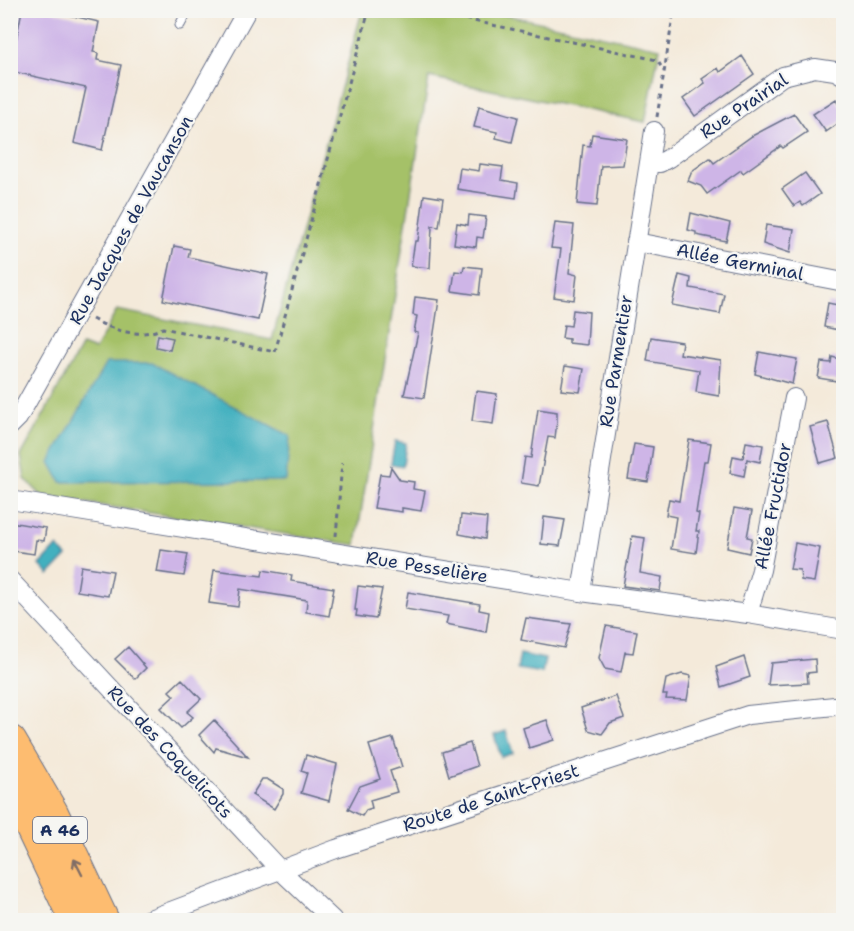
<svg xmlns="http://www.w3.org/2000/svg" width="854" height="931" font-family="'Shantell Sans',sans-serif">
<rect width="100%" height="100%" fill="#f6f6f2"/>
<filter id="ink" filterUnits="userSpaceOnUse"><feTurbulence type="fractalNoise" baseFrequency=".0167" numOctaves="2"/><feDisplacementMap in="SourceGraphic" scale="12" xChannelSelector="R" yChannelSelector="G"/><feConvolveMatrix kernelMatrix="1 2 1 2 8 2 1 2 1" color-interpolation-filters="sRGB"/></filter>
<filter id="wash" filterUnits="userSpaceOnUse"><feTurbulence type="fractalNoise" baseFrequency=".008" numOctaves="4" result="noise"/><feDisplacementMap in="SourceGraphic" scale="24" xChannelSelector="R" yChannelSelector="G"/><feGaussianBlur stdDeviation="1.35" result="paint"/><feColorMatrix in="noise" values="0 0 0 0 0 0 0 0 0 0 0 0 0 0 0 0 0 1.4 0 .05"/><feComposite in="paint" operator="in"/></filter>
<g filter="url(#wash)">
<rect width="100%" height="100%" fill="#f4eada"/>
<path fill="#a5c168" stroke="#607863" stroke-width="1.5" d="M362 11H487L660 48 645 122 429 77 356 545 42 496 25 479 21 456 82 345 95 350 117 310 272 340Z"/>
<path fill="#42b0bf" stroke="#2e708e" stroke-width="1.5" d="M106 363H152L290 436 286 481 61 482 50 462Z
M395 441 406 443 403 466 391 464Z
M57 547 67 556 49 575 40 565Z
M520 654 545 659 542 673 517 669Z
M506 731 513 753 501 757 494 735Z"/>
<g id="blocks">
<path fill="#ceb5e7" d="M22 10H47L99 22 93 52 98 53 97 60 121 65 102 150 74 143 86 88 10 71Z
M742 56 754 74 695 116 683 99 705 83 702 79 718 68 720 72Z
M836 99 843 110V120L826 132 813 114Z
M479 106 518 117 512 142 496 138 497 132 474 127Z
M794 114 807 132 783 148 781 146 743 173 741 170 707 194 701 186 688 181 692 171 710 158 714 163 752 136Z
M592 134 627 139 623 165 601 166 597 206 577 204 583 145 590 146Z
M480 164 503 167 501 180 518 183 516 198 457 189 460 168 479 171Z
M805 173 820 194 803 206 800 202 794 206 782 189Z
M424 195 443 198 439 227 432 226 430 268 411 266 415 241H418Z
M691 213 730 223 726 241 696 235V232L688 230Z
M469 215 486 217 483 238 477 237 476 247 454 244 457 223 468 225Z
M555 223 574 225 569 273 577 275 574 300 554 297 561 249 551 248Z
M766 225 794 229 790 253 763 244Z
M174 246 190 249 188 257 268 274 258 320 163 300Z
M464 266 482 268 479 295 452 291 455 271 463 272Z
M679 275 691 278 690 288 724 294 720 314 672 305Z
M415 297 439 300 424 398 404 395 418 333 414 332 417 316 413 315Z
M828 303 843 306V331L824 327Z
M573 310 589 312 587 345 569 343V339L562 338 564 325 571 326Z
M158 335 173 338 170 350 156 347Z
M651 337 682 342 680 354 721 360 719 396 696 392 699 370 647 361Z
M759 352 797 359 792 384 755 374Z
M832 357 843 360V382L818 378 821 362 831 363Z
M565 366 584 369 580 392 561 390Z
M476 391 497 394 493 424 472 421Z
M538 409 557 412V421L555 438 548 437 539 486 521 483 525 457 531 458Z
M828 422 838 458 820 463 810 427Z
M689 440 711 443 708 461H704L696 513 699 514 696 531H699L696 553 671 549 676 517 666 515 669 499 679 501Z
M746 442 763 445 760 462 747 459 744 476 730 473 733 456 743 458Z
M634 444 653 447 648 482 628 479Z
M391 467 400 480 414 482 413 489 425 491 421 511 402 508V512L374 508 380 474 389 475Z
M734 508 752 511 747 537 752 538 749 553 727 548Z
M461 515 487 518 485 539 459 534Z
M544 517 565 520 560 546 541 544Z
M10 522 46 528 44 541 36 540 34 554 14 551V548L10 547Z
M632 536 645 538 640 573 662 577 660 591 623 586Z
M795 543 820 548 814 582 801 580 800 570 790 569Z
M161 550 188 554 184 576 157 572Z
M81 566 113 571 108 596 77 591Z
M214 570 262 576 263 570 292 575 291 581 334 588 329 616 306 612 307 600 240 589 238 607 209 603Z
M358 586 382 589 376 619 356 616 357 610H355Z
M408 592 480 604 479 610 489 612 486 632 446 624 448 616 405 609Z
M526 618 571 624 564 648 521 640Z
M606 626 637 631 633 653 625 652 621 672 605 669 599 658Z
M128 647 146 668 135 679 115 659Z
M744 657 750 677 721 687 716 667Z
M815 659 816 672 807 673 808 683 768 685 771 663Z
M682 674 691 676 687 700 666 699 667 695H663L666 679Z
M182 679 201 699 187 712 193 717 181 728 161 708 174 696 169 691Z
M616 696 624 718 610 723 602 734 588 730 581 708Z
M214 720 248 757 216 748 214 752 199 735Z
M547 720 554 740 529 748 523 728Z
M393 738 402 767 390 771 397 792 370 800 372 808 366 810 362 816 348 809 360 786 380 779 369 745Z
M470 743 477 766 449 776 442 752Z
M306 755 337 764 329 801 301 793 307 773 301 771Z
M262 779H267L283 789V794L274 809 252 795Z"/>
</g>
</g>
<g filter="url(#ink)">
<use href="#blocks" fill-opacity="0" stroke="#677089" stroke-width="1.5"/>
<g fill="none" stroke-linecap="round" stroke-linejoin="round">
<defs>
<path id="lane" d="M180 25 188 10"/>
<path id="street" d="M649 163H660L669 158 783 76 815 68 835 71 844 76
M636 242 844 282
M10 426 18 418 247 10
M10 500 581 592 748 614 844 630
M10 580 279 869 333 920
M581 592 654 131
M748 614 761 570 794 398
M147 920 336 849 748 715 844 705"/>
<path id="highway" d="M10 742 51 812 102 920
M10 788 27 817 76 920"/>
</defs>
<use href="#lane" stroke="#677089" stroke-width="11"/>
<use href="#street" stroke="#677089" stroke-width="20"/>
<use href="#highway" stroke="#677089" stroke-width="35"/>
<path stroke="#677089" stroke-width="3" stroke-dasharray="4.5 4.5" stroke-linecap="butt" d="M422 10 657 60 664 71
M657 117 674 10
M92 319C115 331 139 339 163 328L275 352 369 10
M336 536 342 463"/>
<use href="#lane" stroke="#fff" stroke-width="9"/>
<use href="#street" stroke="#fff" stroke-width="18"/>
<use href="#highway" stroke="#fdbc6f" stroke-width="33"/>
</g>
<defs><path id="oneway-shaft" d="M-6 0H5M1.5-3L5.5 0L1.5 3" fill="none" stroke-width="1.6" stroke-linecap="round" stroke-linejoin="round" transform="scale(1.5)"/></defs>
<use stroke="#816e66" href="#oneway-shaft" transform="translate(78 867) rotate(-117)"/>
</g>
<g text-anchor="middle" stroke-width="4.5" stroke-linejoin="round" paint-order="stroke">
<rect fill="#f6f6f2" stroke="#5d6b8a" stroke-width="1.5" x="33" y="817" width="54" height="26" rx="4.5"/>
<g font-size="16" font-weight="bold" fill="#1b2f5e">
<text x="60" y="836">A 46</text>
</g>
<g font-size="18" fill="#1b2f5e" stroke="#f6f6f2">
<text transform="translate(744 106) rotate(-34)" y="6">Rue Prairial</text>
<text transform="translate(131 220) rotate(-61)" y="6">Rue Jacques de Vaucanson</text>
<text transform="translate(740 262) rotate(11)" y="6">Allée Germinal</text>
<text transform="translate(616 361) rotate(-81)" y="6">Rue Parmentier</text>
<text transform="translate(773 506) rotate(-79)" y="6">Allée Fructidor</text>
<text transform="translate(427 567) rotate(9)" y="6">Rue Pesselière</text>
<text transform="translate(170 752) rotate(47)" y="6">Rue des Coquelicots</text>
<text transform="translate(491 798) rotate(-18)" y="6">Route de Saint-Priest</text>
</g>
</g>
<rect width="854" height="931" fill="none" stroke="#f6f6f2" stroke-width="36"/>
</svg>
